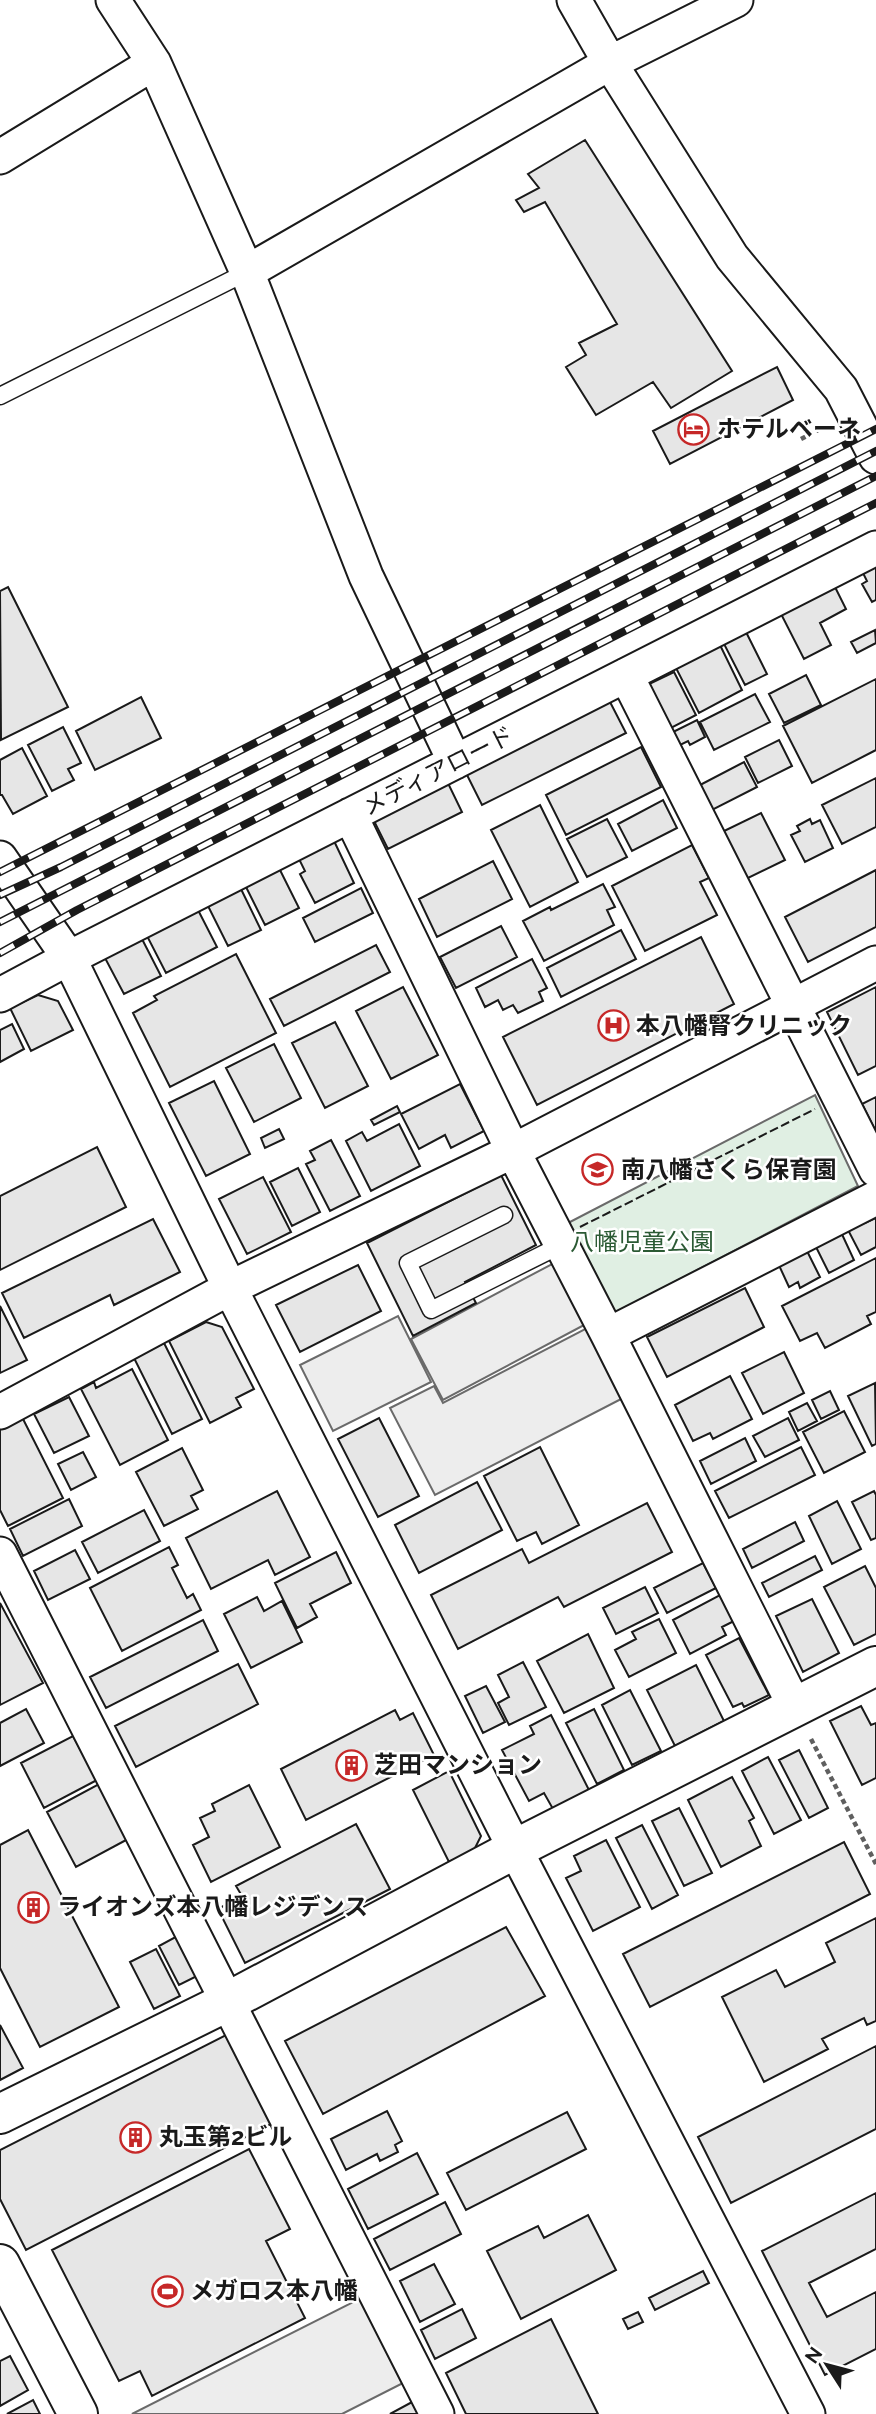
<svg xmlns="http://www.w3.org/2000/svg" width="876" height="2414" font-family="Raleway,'Noto Sans JP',sans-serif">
<rect width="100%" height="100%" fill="#fff"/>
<path fill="#e0efe3" stroke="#6a6a6a" stroke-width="2" d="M815 1095 858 1186 615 1313 568 1223Z"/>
<path fill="#ededed" stroke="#6a6a6a" stroke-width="2" d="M554 1263 586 1324 443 1400 411 1339Z
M398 1316 431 1382 333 1431 300 1365Z
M589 1327 625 1397 435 1495 390 1408 434 1386 443 1403Z
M365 2296 407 2381 342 2414H132Z"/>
<path fill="#e6e6e6" stroke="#1a1a1a" stroke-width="2" d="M585 140 732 371 671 408 653 382 596 415 566 367 586 355 579 343 617 324 545 202 524 212 516 200 539 188 528 174Z
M777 367 793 400 670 464 653 431Z
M876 559V600L872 602 862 584 867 581 860 567Z
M833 583 846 609 820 623 831 645 804 659 779 610Z
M8 587 68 707 1 740 0 591Z
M744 628 767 674 745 685 722 640Z
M875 630 876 643 857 653 851 642Z
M720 645 742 690 699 713 676 668Z
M674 672 696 715 669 729 647 685Z
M806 675 821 705 784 723 769 694Z
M876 679V750L812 783 783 726Z
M755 694 770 722 714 750 700 722Z
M141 697 161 738 95 770 76 731Z
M609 700 626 733 482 805 463 767Z
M697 720 705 737 690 745 688 741 678 746 671 733Z
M63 727 81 763 68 769 74 780 52 791 28 745Z
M779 740 792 766 758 783 745 757Z
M641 747 661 787 566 835 546 795Z
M22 748 47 796 13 814 2 795H0V760Z
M744 762 757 787 712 810 700 785Z
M445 777 462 812 388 849 375 823 380 810Z
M876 778V827L842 844 822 805Z
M663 800 677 828 632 851 618 824Z
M540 805 578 882 530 907 491 830Z
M761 813 785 860 746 879 722 832Z
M607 819 627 857 587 877 567 839Z
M810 819 812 824 820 820 833 848 805 862 791 835 800 831 797 826Z
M327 842 335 843 354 883 315 903 300 874 305 871 298 857Z
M692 845 709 878 700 882 717 915 645 951 612 886Z
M493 861 512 899 437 937 419 899Z
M277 864 299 908 265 925 243 881Z
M876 870V927L808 962 785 917Z
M603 884 615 907 607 910 614 925 544 961 523 921 550 907 551 910Z
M240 887 261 930 228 946 207 904Z
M361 888 373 913 315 942 303 918Z
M197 908 217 947 166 973 146 934Z
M501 926 517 957 456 988 440 957Z
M621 930 636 959 561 997 547 968Z
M701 937 734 1004 537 1105 503 1037Z
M142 939 161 976 124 994 105 958Z
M376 945 390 972 284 1026 270 999Z
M236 954 276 1033 170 1087 133 1013 157 1000 154 996Z
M532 959 547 988 539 992 543 1001 518 1013 513 1005 503 1010 498 1000 485 1007 476 988Z
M403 987 438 1055 391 1079 356 1011Z
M876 987V1066L858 1075 827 1012Z
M38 995 58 1001 73 1030 31 1051 10 1008Z
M335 1022 368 1086 325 1108 292 1043Z
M12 1024 24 1049 0 1062V1030Z
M274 1044 301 1098 254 1122 226 1068Z
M214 1081 250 1154 206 1176 169 1103Z
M460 1084 484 1131 451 1148 445 1135 419 1149 401 1114Z
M876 1097V1132L862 1104Z
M397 1106 400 1112 374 1125 371 1120Z
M399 1124 420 1166 371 1191 346 1141 362 1132 367 1141Z
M279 1129 284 1139 265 1148 261 1138Z
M331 1140 360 1196 330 1211 306 1164 315 1160 310 1151Z
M97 1147 126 1207 0 1270V1196Z
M298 1168 320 1212 292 1226 270 1182Z
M501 1175 536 1245 465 1282 476 1303 413 1336 367 1243Z
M263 1177 291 1232 247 1254 219 1199Z
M876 1218V1247L861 1255 847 1228 864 1220 865 1223Z
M153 1219 180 1272 114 1305 110 1295 24 1338 2 1293Z
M840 1230 854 1260 829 1273 814 1243Z
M805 1247 820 1277 800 1288 798 1282 789 1287 777 1261Z
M876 1258V1312L867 1316 871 1324 825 1348 817 1333 800 1341 782 1306Z
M358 1265 381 1311 300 1352 276 1305Z
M745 1288 764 1327 667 1377 647 1337Z
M0 1306 27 1360 0 1373Z
M206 1322 222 1327 254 1389 236 1398 241 1407 210 1423 169 1341Z
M164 1343 202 1419 172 1434 134 1358Z
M784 1352 804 1393 763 1414 742 1373Z
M132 1369 168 1440 120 1465 81 1389 94 1382 96 1388Z
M730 1376 752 1419 713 1439 710 1433 693 1441 675 1405Z
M875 1383 876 1444 872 1446 848 1396Z
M830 1391 839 1410 821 1419 812 1400Z
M69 1397 89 1436 54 1453 34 1414Z
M807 1403 817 1421 798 1431 789 1412Z
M844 1411 865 1452 824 1473 803 1432Z
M22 1417 63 1498 8 1526 0 1510V1428Z
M379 1418 419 1496 378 1517 338 1439Z
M788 1418 799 1440 765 1457 753 1436Z
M745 1438 756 1461 711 1484 700 1461Z
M540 1447 579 1525 542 1544 536 1532 517 1541 484 1476Z
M801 1447 815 1475 729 1518 715 1491Z
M182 1448 203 1490 191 1496 198 1509 164 1526 136 1472Z
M83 1452 96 1477 71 1490 58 1464Z
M477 1482 502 1530 419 1573 395 1525Z
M277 1491 310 1557 275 1575 268 1560 211 1589 186 1538Z
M874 1491 876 1495V1538L871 1540 852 1502Z
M69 1499 82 1526 23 1556 10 1529Z
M837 1501 861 1549 832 1564 809 1516Z
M647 1503 672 1552 564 1607 558 1597 458 1649 431 1595 522 1549 529 1563Z
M144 1510 160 1541 98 1573 82 1542Z
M795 1522 804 1541 752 1568 743 1549Z
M169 1547 178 1565 172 1568 187 1598 193 1594 201 1610 122 1651 90 1588Z
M75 1550 90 1579 48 1600 34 1571Z
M336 1552 351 1583 310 1604 317 1617 297 1628 275 1583Z
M815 1556 822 1570 769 1597 762 1583Z
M703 1563 716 1588 667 1613 654 1588Z
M865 1566 876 1588V1634L854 1645 824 1587Z
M645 1587 658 1613 616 1634 603 1608Z
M720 1595 734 1621 722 1627 726 1635 690 1654 673 1620Z
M257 1597 264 1611 282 1601 302 1642 251 1668 224 1614Z
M812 1599 839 1653 803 1672 776 1616Z
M0 1603 43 1683 0 1705Z
M659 1619 676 1653 629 1677 615 1650 636 1639 632 1632Z
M203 1620 218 1651 106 1708 90 1677Z
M588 1634 614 1688 564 1713 537 1661Z
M739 1638 769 1695 744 1707 742 1703 733 1707 706 1655Z
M523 1662 546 1707 509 1725 498 1703 509 1697 498 1675Z
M238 1664 258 1704 136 1767 115 1726Z
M696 1665 724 1721 675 1746 647 1690Z
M486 1686 505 1722 483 1733 465 1696Z
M630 1690 661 1751 632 1765 602 1705Z
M861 1706 871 1725 876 1723V1778L862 1785 830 1721Z
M26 1709 44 1743 0 1766V1723Z
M594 1709 624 1770 597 1784 566 1723Z
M395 1710 400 1720 413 1713 434 1755 306 1820 281 1769Z
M551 1715 589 1790 553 1809 544 1793 529 1801 502 1750 534 1734 530 1726Z
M73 1736 97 1780 44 1808 21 1763Z
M799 1750 828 1808 809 1818 779 1760Z
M768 1757 801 1820 774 1834 742 1771Z
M449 1771 481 1836 474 1850 449 1862 413 1790Z
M732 1777 754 1818 749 1821 761 1846 721 1867 688 1800Z
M99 1784 128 1839 76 1867 47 1812Z
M249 1785 280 1847 211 1882 193 1845 209 1837 200 1818 215 1811 212 1804Z
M679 1808 712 1873 684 1886 652 1821Z
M356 1824 390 1889 245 1963 218 1909 242 1896 236 1886Z
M642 1825 678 1895 652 1909 616 1838Z
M28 1830 119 2007 40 2047 0 1968V1845Z
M606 1840 640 1907 593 1931 566 1878 581 1871 574 1856Z
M844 1842 870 1894 650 2007 623 1954Z
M876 1918V2021L867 2025 864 2018 822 2039 828 2049 764 2082 722 1997 776 1970 785 1987 835 1962 826 1943Z
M506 1927 545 1996 323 2114 285 2041Z
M181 1934 201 1974 179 1985 159 1946Z
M156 1949 180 1996 154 2009 130 1962Z
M0 2025 23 2068 0 2080Z
M226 2035 271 2124 26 2250 0 2199V2150Z
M876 2046V2129L731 2203 698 2137Z
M387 2111 402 2141 395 2145 398 2152 380 2161 377 2154 346 2170 331 2139Z
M567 2112 586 2149 466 2210 447 2173Z
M249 2149 290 2229 266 2241 305 2318 152 2396 140 2371 119 2381 52 2250Z
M417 2153 438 2194 368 2229 348 2189Z
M876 2193V2249L809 2283 827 2317 876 2292V2349L825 2375 762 2251Z
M445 2202 461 2234 390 2270 374 2239Z
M588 2215 616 2270 521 2319 487 2251 538 2226 544 2238Z
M434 2264 455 2304 420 2322 400 2281Z
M703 2271 709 2283 655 2310 649 2298Z
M462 2309 476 2338 435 2359 421 2330Z
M638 2312 643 2322 628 2329 623 2319Z
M551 2319 598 2414H466L446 2373Z
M10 2356 28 2390 0 2406V2361Z
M33 2400 40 2414H7Z
M414 2401 420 2414H390Z"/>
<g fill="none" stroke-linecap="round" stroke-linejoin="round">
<defs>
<path id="lane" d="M0 396 247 272
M504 1215 408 1263 431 1310 561 1245"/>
<path id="street" d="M113 0 154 63 247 272 366 576 455 762
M574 0 610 63 732 257 841 389 876 457
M0 157 154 63
M247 272 610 63 736 0
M626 675 876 1170
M350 815 513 1151 608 1335 795 1707
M0 858 69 958 230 1288 515 1849 808 2414
M0 995 69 958 876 548
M608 1335 876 1198
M0 1412 230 1288 513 1151 876 963
M0 1554 437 2414"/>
<path id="secondary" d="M0 2114 227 2002 515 1849 876 1666
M0 2264 78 2414"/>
</defs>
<use href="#lane" stroke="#1a1a1a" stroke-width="19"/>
<use href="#street" stroke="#1a1a1a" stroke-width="37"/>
<use href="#secondary" stroke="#1a1a1a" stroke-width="42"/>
<path stroke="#5f5f5f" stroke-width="4.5" stroke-dasharray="5 3.5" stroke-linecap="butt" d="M801 439 822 428
M811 1739 876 1864"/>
<use href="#lane" stroke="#fff" stroke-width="16"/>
<use href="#street" stroke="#fff" stroke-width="33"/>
<use href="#secondary" stroke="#fff" stroke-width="38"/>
<defs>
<path id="rail" d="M0 872 876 429
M0 895 61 867 876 451
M0 922 876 476
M0 953 77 910 876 503"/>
</defs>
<use href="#rail" stroke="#1a1a1a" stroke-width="8"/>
<use href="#rail" stroke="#fff" stroke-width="5" stroke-dasharray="16" stroke-linecap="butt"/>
<path stroke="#1a1a1a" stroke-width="2" stroke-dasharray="9 3.5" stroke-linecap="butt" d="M580 1227 815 1109"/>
</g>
<defs>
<symbol id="hotel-ring" viewBox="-11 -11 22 22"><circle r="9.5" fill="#fff" stroke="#c62828" stroke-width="1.5"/><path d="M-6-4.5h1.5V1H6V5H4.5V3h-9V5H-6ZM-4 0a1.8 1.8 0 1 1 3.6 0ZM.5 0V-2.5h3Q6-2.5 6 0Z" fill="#c62828"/></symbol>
<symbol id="hospital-ring" viewBox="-11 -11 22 22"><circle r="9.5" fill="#fff" stroke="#c62828" stroke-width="1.5"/><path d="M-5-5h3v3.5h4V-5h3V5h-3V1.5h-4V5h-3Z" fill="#c62828"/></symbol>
<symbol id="school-ring" viewBox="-11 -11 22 22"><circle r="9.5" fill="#fff" stroke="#c62828" stroke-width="1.5"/><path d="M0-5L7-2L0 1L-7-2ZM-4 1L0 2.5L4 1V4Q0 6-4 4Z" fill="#c62828"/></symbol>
<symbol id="building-ring" viewBox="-11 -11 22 22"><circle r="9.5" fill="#fff" stroke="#c62828" stroke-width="1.5"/><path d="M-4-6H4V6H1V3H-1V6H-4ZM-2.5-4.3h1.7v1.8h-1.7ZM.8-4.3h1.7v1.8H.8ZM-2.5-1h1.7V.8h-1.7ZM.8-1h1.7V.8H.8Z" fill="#c62828"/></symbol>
<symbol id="stadium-ring" viewBox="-11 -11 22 22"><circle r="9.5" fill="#fff" stroke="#c62828" stroke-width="1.5"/><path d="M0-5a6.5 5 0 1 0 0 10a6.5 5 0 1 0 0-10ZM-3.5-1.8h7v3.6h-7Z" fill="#c62828"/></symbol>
</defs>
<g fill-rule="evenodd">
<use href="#hotel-ring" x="676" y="412" width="35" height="35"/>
<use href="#hospital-ring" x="596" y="1008" width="35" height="35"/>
<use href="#school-ring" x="580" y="1152" width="35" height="35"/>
<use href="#building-ring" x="334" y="1748" width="35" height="35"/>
<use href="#building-ring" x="16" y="1890" width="35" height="35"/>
<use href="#building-ring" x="118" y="2120" width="35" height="35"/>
<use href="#stadium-ring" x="150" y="2274" width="35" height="35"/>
</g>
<g text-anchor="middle" stroke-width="5" stroke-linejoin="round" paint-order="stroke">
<g font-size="24" font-weight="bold" fill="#1a1a1a" stroke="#fff" text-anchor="start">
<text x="717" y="437">ホテルベーネ</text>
<text x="636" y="1034">本八幡腎クリニック</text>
<text x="621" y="1178">南八幡さくら保育園</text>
<text x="374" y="1773">芝田マンション</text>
<text x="57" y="1915">ライオンズ本八幡レジデンス</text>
<text x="159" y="2145">丸玉第2ビル</text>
<text x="190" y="2299">メガロス本八幡</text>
</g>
<g font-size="24" fill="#1a1a1a" stroke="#fff">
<text transform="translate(438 771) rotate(-27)" y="8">メディアロード</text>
</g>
<g font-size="24" fill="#2b5a34" stroke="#fff">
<text x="642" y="1250">八幡児童公園</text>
</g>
</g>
<g transform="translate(827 2365) rotate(306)" stroke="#ffffff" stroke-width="5" paint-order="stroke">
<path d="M0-5L12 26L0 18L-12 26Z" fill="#1a1a1a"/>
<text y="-10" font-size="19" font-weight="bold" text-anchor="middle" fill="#1a1a1a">N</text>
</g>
</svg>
